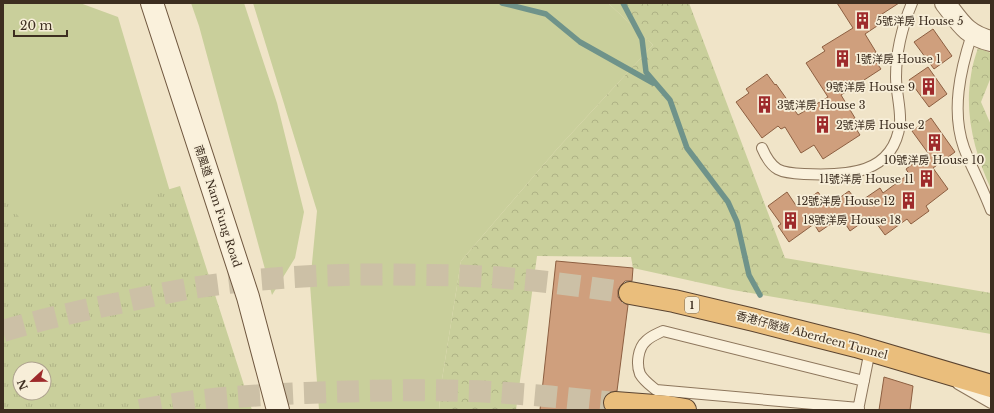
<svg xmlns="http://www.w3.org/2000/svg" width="994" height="413" font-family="'Libre Baskerville','Noto Sans TC',serif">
<defs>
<pattern id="forest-crowns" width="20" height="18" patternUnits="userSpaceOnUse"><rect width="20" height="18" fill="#c9cf9b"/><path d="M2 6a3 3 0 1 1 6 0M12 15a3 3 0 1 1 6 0" fill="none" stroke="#aeb285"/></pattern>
<pattern id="park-tufts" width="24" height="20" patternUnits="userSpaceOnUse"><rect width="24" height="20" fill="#c9cf9b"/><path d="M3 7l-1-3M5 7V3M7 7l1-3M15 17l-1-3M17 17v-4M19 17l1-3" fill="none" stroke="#aeb285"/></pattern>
</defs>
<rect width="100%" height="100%" fill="#f0e4c8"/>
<path fill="#c9cf9b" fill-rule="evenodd" d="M3 3H80L118 17 235 410H3ZM20 369H44V393H20Z
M191 3H244L277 103 304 212 295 258 272 295 199 26Z
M253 3H608L653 45 557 149 461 261 439 398 440 410H319L310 284 317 211Z"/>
<path fill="url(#forest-crowns)" d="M608 3H689L785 258 991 293V334L733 290 633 268 631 257 537 256 516 410H440L439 398 461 261 557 149 653 45Z
M978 48 991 53V77L981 102 991 125V189C975 154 964 114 971 75 972 66 975 57 978 48Z"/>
<path fill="url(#park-tufts)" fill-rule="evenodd" d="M180 186 252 410H3V193L13 210 21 219 42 226 57 223ZM20 369H44V393H20Z"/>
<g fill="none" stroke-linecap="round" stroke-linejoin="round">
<path stroke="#6f938a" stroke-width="5.5" d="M502 3 546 14 580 42 653 83
M623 3 642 39 646 72 670 100 687 148 728 202 737 222 749 275 760 295"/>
</g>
<path fill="#cf9f7d" stroke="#8d5f41" d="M837 3H899L876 18 880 24 865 34 876 52 871 55 881 69 841 95 855 118 851 121 860 135 823 159 814 145 801 153 785 127 781 129 778 126 762 138 736 102 749 93 746 89 767 74 775 85 776 84 798 115 828 97 806 63 825 51 822 47 853 28Z
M933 29 952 56 934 69 914 42Z
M928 67 947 94 929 107 909 80Z
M931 118 955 152 933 168 948 189 926 206 929 211 911 224 907 219 885 235 871 216 850 231 841 217 819 232 814 224 789 242 778 226 781 224 768 206 787 192 797 207 818 192 828 206 849 191 858 203 880 188 883 193 909 174 906 169 928 153 912 131Z
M556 261 633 268 632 281H625L621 285 618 290V297L622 302 628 305 617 391 610 392 604 396 603 402 604 408 605 410H540Z
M884 377 913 386 910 410H879Z"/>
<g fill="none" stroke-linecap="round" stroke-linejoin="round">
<path stroke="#ccc0a6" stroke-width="22" stroke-dasharray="22 11" stroke-linecap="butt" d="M3 331C43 319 83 310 124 302 146 297 169 292 192 288 269 276 347 273 424 275 455 275 486 276 516 279 554 282 592 288 630 293
M140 410C195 399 251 395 306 393 359 391 412 389 464 391 514 392 565 398 615 403"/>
<defs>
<path id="service" d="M972 34C960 71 951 111 964 148 967 156 970 163 974 171 980 184 986 197 991 210
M762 148C772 171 780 173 804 174 846 176 894 175 900 123 901 108 896 92 896 77 896 52 902 27 912 3
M958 384 991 403
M859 408 656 390C650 385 644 381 640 374 636 364 638 348 646 341 651 336 657 334 663 331L864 381
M858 410 870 350"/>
<path id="minor" d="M945 3C960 22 966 35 991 41"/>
<path id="secondary" d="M152 3 248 297 278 410"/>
<path id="trunk" d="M630 293 674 301 754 320 797 331 856 346 991 386
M615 403 668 407 685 410"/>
</defs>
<use href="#service" stroke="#8d765c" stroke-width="12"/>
<use href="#minor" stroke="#8d765c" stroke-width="22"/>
<use href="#secondary" stroke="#6f573f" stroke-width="24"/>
<use href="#trunk" stroke="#5b4430" stroke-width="24"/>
<use href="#service" stroke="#faf1dc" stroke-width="10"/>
<use href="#minor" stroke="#faf1dc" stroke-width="20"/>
<use href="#secondary" stroke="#faf1dc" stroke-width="22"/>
<use href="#trunk" stroke="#eabe7c" stroke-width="22"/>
</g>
<defs>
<symbol id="building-bare" viewBox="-9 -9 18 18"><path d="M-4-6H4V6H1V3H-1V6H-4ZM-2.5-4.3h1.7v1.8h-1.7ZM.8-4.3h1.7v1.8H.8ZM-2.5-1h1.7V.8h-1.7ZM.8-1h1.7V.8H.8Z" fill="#9e2a2b" stroke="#f7eed8" stroke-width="2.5" paint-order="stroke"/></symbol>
</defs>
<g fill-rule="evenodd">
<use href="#building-bare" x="850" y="8" width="25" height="25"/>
<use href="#building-bare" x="830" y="46" width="25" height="25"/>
<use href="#building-bare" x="916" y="74" width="25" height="25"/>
<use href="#building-bare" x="752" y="92" width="25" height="25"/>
<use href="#building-bare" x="810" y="112" width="25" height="25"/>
<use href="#building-bare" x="922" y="130" width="25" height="25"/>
<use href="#building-bare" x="914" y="166" width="25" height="25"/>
<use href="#building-bare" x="896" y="188" width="25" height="25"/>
<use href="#building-bare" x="778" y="208" width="25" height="25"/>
</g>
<g text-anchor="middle" stroke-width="3.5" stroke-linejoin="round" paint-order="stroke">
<rect fill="#f7eed8" stroke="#756857" stroke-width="1" x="685" y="297" width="14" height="16" rx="3"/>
<g font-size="10" font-weight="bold" fill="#3d2e20">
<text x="692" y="309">1</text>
</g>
<g font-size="11" fill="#3d2e20" stroke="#f7eed8" text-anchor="start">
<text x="876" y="25">5號洋房 House 5</text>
<text x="856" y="63">1號洋房 House 1</text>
<text x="915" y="91" text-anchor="end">9號洋房 House 9</text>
<text x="777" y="109">3號洋房 House 3</text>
<text x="836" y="129">2號洋房 House 2</text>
<text x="934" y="164" text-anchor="middle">10號洋房 House 10</text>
<text x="914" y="183" text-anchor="end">11號洋房 House 11</text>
<text x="895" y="205" text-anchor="end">12號洋房 House 12</text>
<text x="803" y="224">18號洋房 House 18</text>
</g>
<g font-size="11" fill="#3d2e20" stroke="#f7eed8">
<text transform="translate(218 206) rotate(72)" y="4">南風道 Nam Fung Road</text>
<text transform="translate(812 335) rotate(15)" y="4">香港仔隧道 Aberdeen Tunnel</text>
</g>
</g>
<rect width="994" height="413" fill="none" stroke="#3d2e20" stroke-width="8"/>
<g transform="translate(32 381) rotate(248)"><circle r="19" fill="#f7eed8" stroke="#ada18e"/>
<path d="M0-3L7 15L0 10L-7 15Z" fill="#9e2a2b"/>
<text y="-6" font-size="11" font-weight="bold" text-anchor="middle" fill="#3d2e20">N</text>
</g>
<path d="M14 30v6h53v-6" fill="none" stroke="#3d2e20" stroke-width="2"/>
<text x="20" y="30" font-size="12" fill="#3d2e20" stroke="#f7eed8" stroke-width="3" paint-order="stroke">20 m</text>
</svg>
